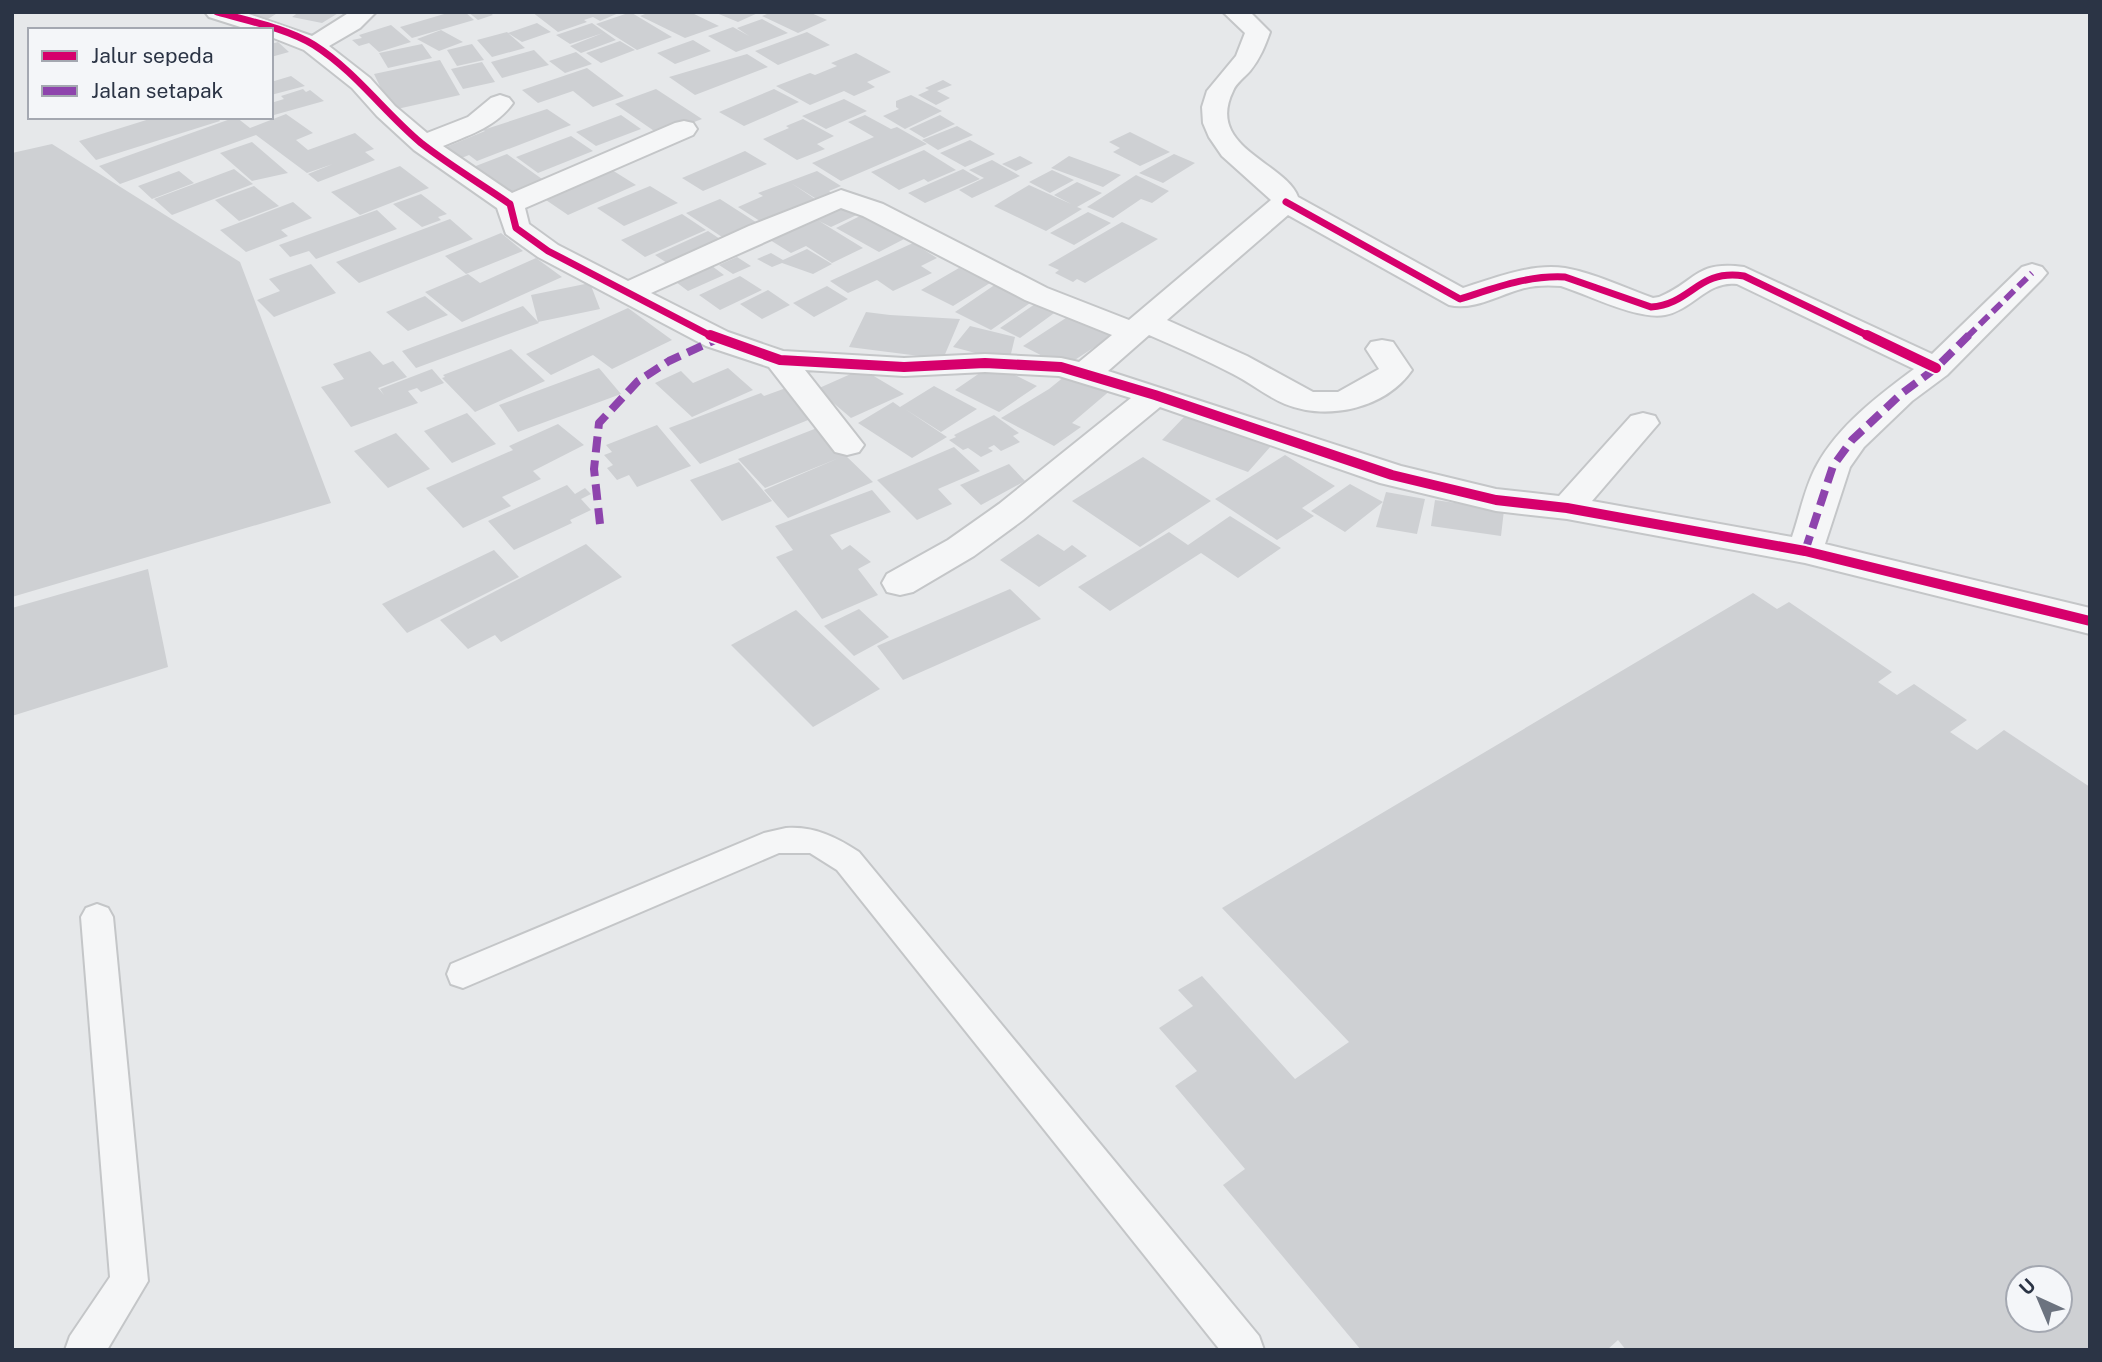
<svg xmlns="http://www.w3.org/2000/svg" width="2102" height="1362" font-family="'Public Sans',sans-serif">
<rect width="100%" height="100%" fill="#e6e8ea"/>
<path fill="#ced0d3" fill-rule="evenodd" d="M242 12H279L268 19Z
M299 12H340L322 23 292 17Z
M451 12H465L474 20 412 38 400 27Z
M468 12H489L493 15 478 20Z
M532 12H621L600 21 593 17 584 20 587 22 558 32Z
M631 12 632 13 672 37 637 50 596 24Z
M650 12H690L719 26 685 38 640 16Z
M714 12H760L738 22Z
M772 12H809L827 20 798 33 762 16Z
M762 19 788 33 736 52 708 36 733 27 749 36 737 28Z
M537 23 551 32 522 42 508 33Z
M592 23 616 40 581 53 570 46 603 33 570 44 556 35Z
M391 25 411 42 379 52 369 43 359 46 352 40 362 38 359 35Z
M441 30 463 42 439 51 417 39Z
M507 32 525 48 492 57 477 40Z
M807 32 830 45 778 65 755 51Z
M693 40 711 51 675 64 657 53Z
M620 41 635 50 601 63 586 53Z
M278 42 289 52 271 57V44Z
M422 44 432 58 388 68 379 53Z
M472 44 484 60 457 66 447 50Z
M534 50 549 65 502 78 491 62Z
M576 52 592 64 565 73 549 61Z
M856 53 891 72 867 82 875 87 854 96 844 91 810 105 776 86 810 73 815 75 837 66 831 63Z
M747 54 768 67 695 95 669 77Z
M440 60 460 95 397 109 393 102 388 103 374 74Z
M482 62 495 82 463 89 451 69Z
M587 68 624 96 593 107 573 91 538 103 522 90Z
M291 76 305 86 271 95V82Z
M943 80 952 85 937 91 950 98 936 105 918 95 929 90 925 88Z
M303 89 306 92 310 90 324 101 274 115 271 113V103L284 99 281 96Z
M656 89 702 119 660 135 615 104Z
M774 89 799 102 744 126 719 112Z
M911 95 942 111 905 129 883 116 899 109 896 107V101Z
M844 99 867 111 826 129 802 116Z
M547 109 571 125 477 161 469 155 459 159 444 148 485 131 483 130Z
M286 114 313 133 296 140 308 150 355 133 374 149 365 152 375 160 318 182 308 174 333 164 307 173 256 135 120 184 99 166 236 117 250 128Z
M621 115 641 129 596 146 576 132Z
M865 115 891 129 897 127 927 144 841 181 812 163 874 137 848 122Z
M940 115 955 124 924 138 909 129Z
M156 117H217L220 121 96 160 79 141Z
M803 119 834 136 817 144 825 149 797 160 763 139 789 128 786 126Z
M957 126 973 135 938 150 922 140Z
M1130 132 1170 152 1140 166 1113 152 1120 148 1109 142Z
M571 136 593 151 538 173 516 157Z
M970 140 995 154 965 167 940 153Z
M252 142 288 173 252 181 220 153Z
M52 144 240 262 331 503 12 597V153Z
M924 150 956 170 928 182 924 179 899 190 871 172Z
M745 151 767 164 703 191 682 178Z
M507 154 542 179 503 195 468 169Z
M1174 154 1195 163 1163 183 1139 173Z
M1020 156 1033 163 1016 171 1002 164Z
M1069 156 1121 175 1103 187 1051 168Z
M992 160 1020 176 972 198 959 190 984 178 969 170Z
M400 166 429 188 360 215 331 192Z
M234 169 253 184 172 215 154 199Z
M963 169 980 179 925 203 908 193Z
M612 170 636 185 568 215 546 200Z
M1052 170 1074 180 1050 193 1029 182Z
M179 171 194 183 152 199 138 186Z
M817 171 841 186 829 191 833 194 818 200 791 183 815 199 763 223 738 207 763 196 758 193Z
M1136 175 1169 191 1152 203 1141 199 1113 218 1087 207Z
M1077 182 1102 193 1077 207 1082 209 1046 231 994 206 1029 185 1071 204 1054 195Z
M254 186 279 206 239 221 215 200Z
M650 186 678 203 624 226 597 208Z
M421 194 447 214 438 217 441 220 422 227 393 204Z
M720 199 762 226 728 241 686 213Z
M845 201 863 212 831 227 819 221 863 248 832 263 806 246 791 253 770 240Z
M293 202 312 218 281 230 288 236 246 252 220 230Z
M377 210 397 229 316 259 309 251 290 257 279 245Z
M1088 212 1111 223 1074 245 1050 233Z
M866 213 908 237 879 252 836 228Z
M682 214 706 230 645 257 621 240Z
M450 219 473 239 359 283 336 262Z
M1122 222 1158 239 1085 283 1077 279 1073 282 1055 273 1059 270 1048 265Z
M708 231 723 241 670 265 655 255Z
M501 233 523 251 466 274 445 256Z
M913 243 937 258 921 266 932 273 893 291 877 280 848 293 830 281Z
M807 249 832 264 813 274 782 263 772 267 757 259 771 253 783 260Z
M737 257 751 266 733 274 719 265Z
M536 258 562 277 462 322 425 292 468 274 480 283Z
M311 264 336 293 274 317 257 300 280 291 269 279Z
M712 266 724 275 688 291 676 282Z
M959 268 990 283 953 306 921 290Z
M740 276 762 290 720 310 699 295Z
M590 283 600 309 538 322 531 295Z
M996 284 1033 301 991 330 955 312Z
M827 286 848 299 814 317 793 303Z
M768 290 790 305 762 319 740 304Z
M425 296 448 315 408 331 386 312Z
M1038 302 1057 311 1020 338 1000 328Z
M523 306 539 323 416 368 402 351Z
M628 308 672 340 612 369 593 355 551 375 526 354Z
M866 312 890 315 960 319 943 359 849 347Z
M1072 314 1113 335 1064 367 1023 346Z
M970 326 1015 337 1009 362 953 347Z
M511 349 545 381 475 412 442 378 445 377 443 375Z
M370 351 383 365 393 361 407 377 378 388 384 395 380 389 432 369 444 383 421 392 417 388 408 391 418 403 351 427 321 387 344 379 333 364Z
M993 364 1037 386 999 412 955 390Z
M599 368 621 394 518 432 499 405Z
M728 368 753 390 692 417 655 383 681 371 693 383Z
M862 369 904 394 851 418 817 389Z
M1070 372 1112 389 1072 423 1081 427 1054 446 1001 418 1049 389Z
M934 386 977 409 941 432 905 409 947 437 912 458 858 423 893 402 900 407Z
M786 388 813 418 700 464 669 428 761 393 764 396Z
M467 413 496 444 452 463 424 431Z
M994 415 1019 433 1013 436 1020 442 1001 451 994 445 988 448 993 451 981 457 968 448 963 450 949 440 956 437 954 435Z
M1186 415 1271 446 1248 472 1162 440Z
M558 424 584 445 533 471 541 479 502 497 511 506 463 528 426 488 513 450 509 446Z
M657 425 691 466 637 487 629 475 617 480 607 468 613 465 604 455 612 452 606 445Z
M817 428 873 482 788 518 764 490 839 458 765 488 738 459Z
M396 433 430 469 388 488 354 451Z
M954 447 980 471 938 489 952 504 917 520 877 480Z
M1285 455 1335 486 1302 508 1314 516 1277 540 1215 499Z
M1143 457 1211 501 1140 547 1072 501Z
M739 462 772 501 722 521 690 480Z
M1009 464 1025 481 981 505 960 485Z
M1350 484 1383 502 1345 532 1311 511Z
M567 485 575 494 585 488 591 494 581 499 591 510 570 520 572 523 514 550 488 521Z
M872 490 891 512 830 535 842 550 850 545 871 562 858 569 878 595 822 619 776 557 793 550 775 526Z
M1386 492 1425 499 1417 534 1376 527Z
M1435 500 1504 510 1501 536 1431 526Z
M1230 516 1281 548 1238 578 1201 553 1110 611 1078 587 1169 532 1188 545Z
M1038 534 1064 551 1072 545 1087 556 1039 587 1000 560Z
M586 544 622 577 501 642 495 635 468 649 440 620Z
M494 550 519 577 407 633 382 604Z
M148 569 168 667 12 716V608Z
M1010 589 1041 619 903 680 877 646Z
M1753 593 1777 609 1789 602 1892 672 1878 682 1897 695 1914 684 1967 720 1950 732 1977 750 2004 730 2090 787V1350H1626L1618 1340 1607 1350H1361L1223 1185 1245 1169 1175 1086 1197 1071 1159 1028 1193 1006 1178 990 1202 976 1295 1079 1349 1042 1222 908ZM2018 1278H2060V1320H2018Z
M859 609 889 637 854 656 824 626Z
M796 610 880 689 813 727 731 645Z"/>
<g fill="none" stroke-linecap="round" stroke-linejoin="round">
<defs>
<path id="service" d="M786 828C814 826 836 837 859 852L1259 1336 1264 1350H1220L837 870 810 853H779L463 988 451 984 447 974 451 964 764 833Z
M97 904 108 908 113 917 148 1281 107 1350H65L70 1336 110 1277 81 917 86 908Z"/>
<path id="minor" d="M205 12H243L312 36 350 12H376L360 28 329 46 370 78 395 106 427 133 468 117 491 98 500 95 509 98 513 103C496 127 469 135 443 146L512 193 675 123 684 121 693 123 697 129 693 135 525 208 529 224 558 245 628 281 749 226 841 190 883 204 1047 288 1129 320 1271 200 1222 156 1209 137 1203 123 1202 107 1207 91 1236 56 1245 33 1223 12H1250L1270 32C1265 46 1260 59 1250 71 1245 77 1236 83 1233 91 1205 148 1285 162 1298 197L1463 288C1495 278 1531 263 1565 268 1594 273 1625 288 1653 298L1659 297C1696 282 1695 260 1744 267L1932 354 2022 267 2032 264 2042 267 2047 273 2042 279 1947 375 1912 401 1864 447 1850 467 1825 544 2090 608V634L1805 563 1567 519 1496 511 1380 483 1160 407 1023 520 974 556 913 592 900 595 887 592 882 583 887 574 948 540 999 504 1131 398 1059 376 985 372 904 376 805 370 864 445 859 452 847 455 835 452 769 367 706 346 538 257 506 234 497 208 414 150 377 116 352 88 304 50 271 37V30H250L209 17ZM841 208 863 216 1025 300 1112 335 1079 362 1061 358 985 354 904 358 783 351 728 332 651 293ZM1288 215 1449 305C1473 311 1499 295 1521 289 1534 285 1548 285 1561 286 1589 295 1637 320 1665 315 1692 310 1708 280 1737 284L1914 369C1879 395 1838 426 1817 465 1805 486 1800 514 1792 537L1592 501 1659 423 1655 416 1643 413 1631 416 1559 496 1496 489 1401 466 1108 371 1149 335C1177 347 1206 360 1233 374 1251 383 1266 396 1285 404 1327 421 1385 409 1412 370L1393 342 1382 340 1371 342 1366 349 1379 369 1338 392H1313L1247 356 1167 320Z"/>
</defs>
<use href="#service" stroke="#c4c6c8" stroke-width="4"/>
<use href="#minor" stroke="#c4c6c8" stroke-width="4"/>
<use href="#service" fill="#f5f6f7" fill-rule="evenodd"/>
<use href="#minor" fill="#f5f6f7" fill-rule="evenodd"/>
<path stroke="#8e44ad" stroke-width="6" stroke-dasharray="12 6" stroke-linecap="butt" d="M1967 337 2032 273"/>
<path stroke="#8e44ad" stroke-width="8" stroke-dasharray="16 8" stroke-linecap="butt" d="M600 524 594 469 599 423 638 381 669 361 717 339
M1805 551 1833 466 1852 440 1901 394 1936 368 1969 335"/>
<defs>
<path id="cycleway-far1" d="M217 12C248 21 286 28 314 45 355 71 384 112 421 143 449 165 481 184 510 204L516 228 548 251 713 337
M1286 202 1460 299C1495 288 1528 275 1565 277L1651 307C1692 304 1697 269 1744 276L1871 337"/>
<path id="cycleway" d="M710 335 780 360 904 367 985 363 1061 367 1155 395 1392 475 1496 500 1567 508 1805 551 2090 621
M1867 335 1936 368"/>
</defs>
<use href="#cycleway-far1" stroke="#f4f6f9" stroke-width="10"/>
<use href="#cycleway" stroke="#f4f6f9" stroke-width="14"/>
<use href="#cycleway-far1" stroke="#d6006c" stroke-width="7"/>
<use href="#cycleway" stroke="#d6006c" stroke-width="10"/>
</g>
<rect width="2102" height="1362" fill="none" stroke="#2b3445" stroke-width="28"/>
<rect x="28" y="28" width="245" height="91" fill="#f4f6f9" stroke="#a4a8b1" stroke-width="2"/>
<rect x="42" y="51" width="35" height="10" fill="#d6006c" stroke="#a4a8b1" stroke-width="2"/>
<text x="91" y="63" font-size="21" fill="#2b3445">Jalur sepeda</text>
<rect x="42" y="86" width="35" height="10" fill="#8e44ad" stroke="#a4a8b1" stroke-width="2"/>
<text x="91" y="98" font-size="21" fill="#2b3445">Jalan setapak</text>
<g transform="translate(2039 1299) rotate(316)"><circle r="33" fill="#f4f6f9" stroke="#a4a8b1" stroke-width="2"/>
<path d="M0-5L12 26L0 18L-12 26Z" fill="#6c737f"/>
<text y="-10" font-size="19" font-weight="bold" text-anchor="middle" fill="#2b3445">U</text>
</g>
</svg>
